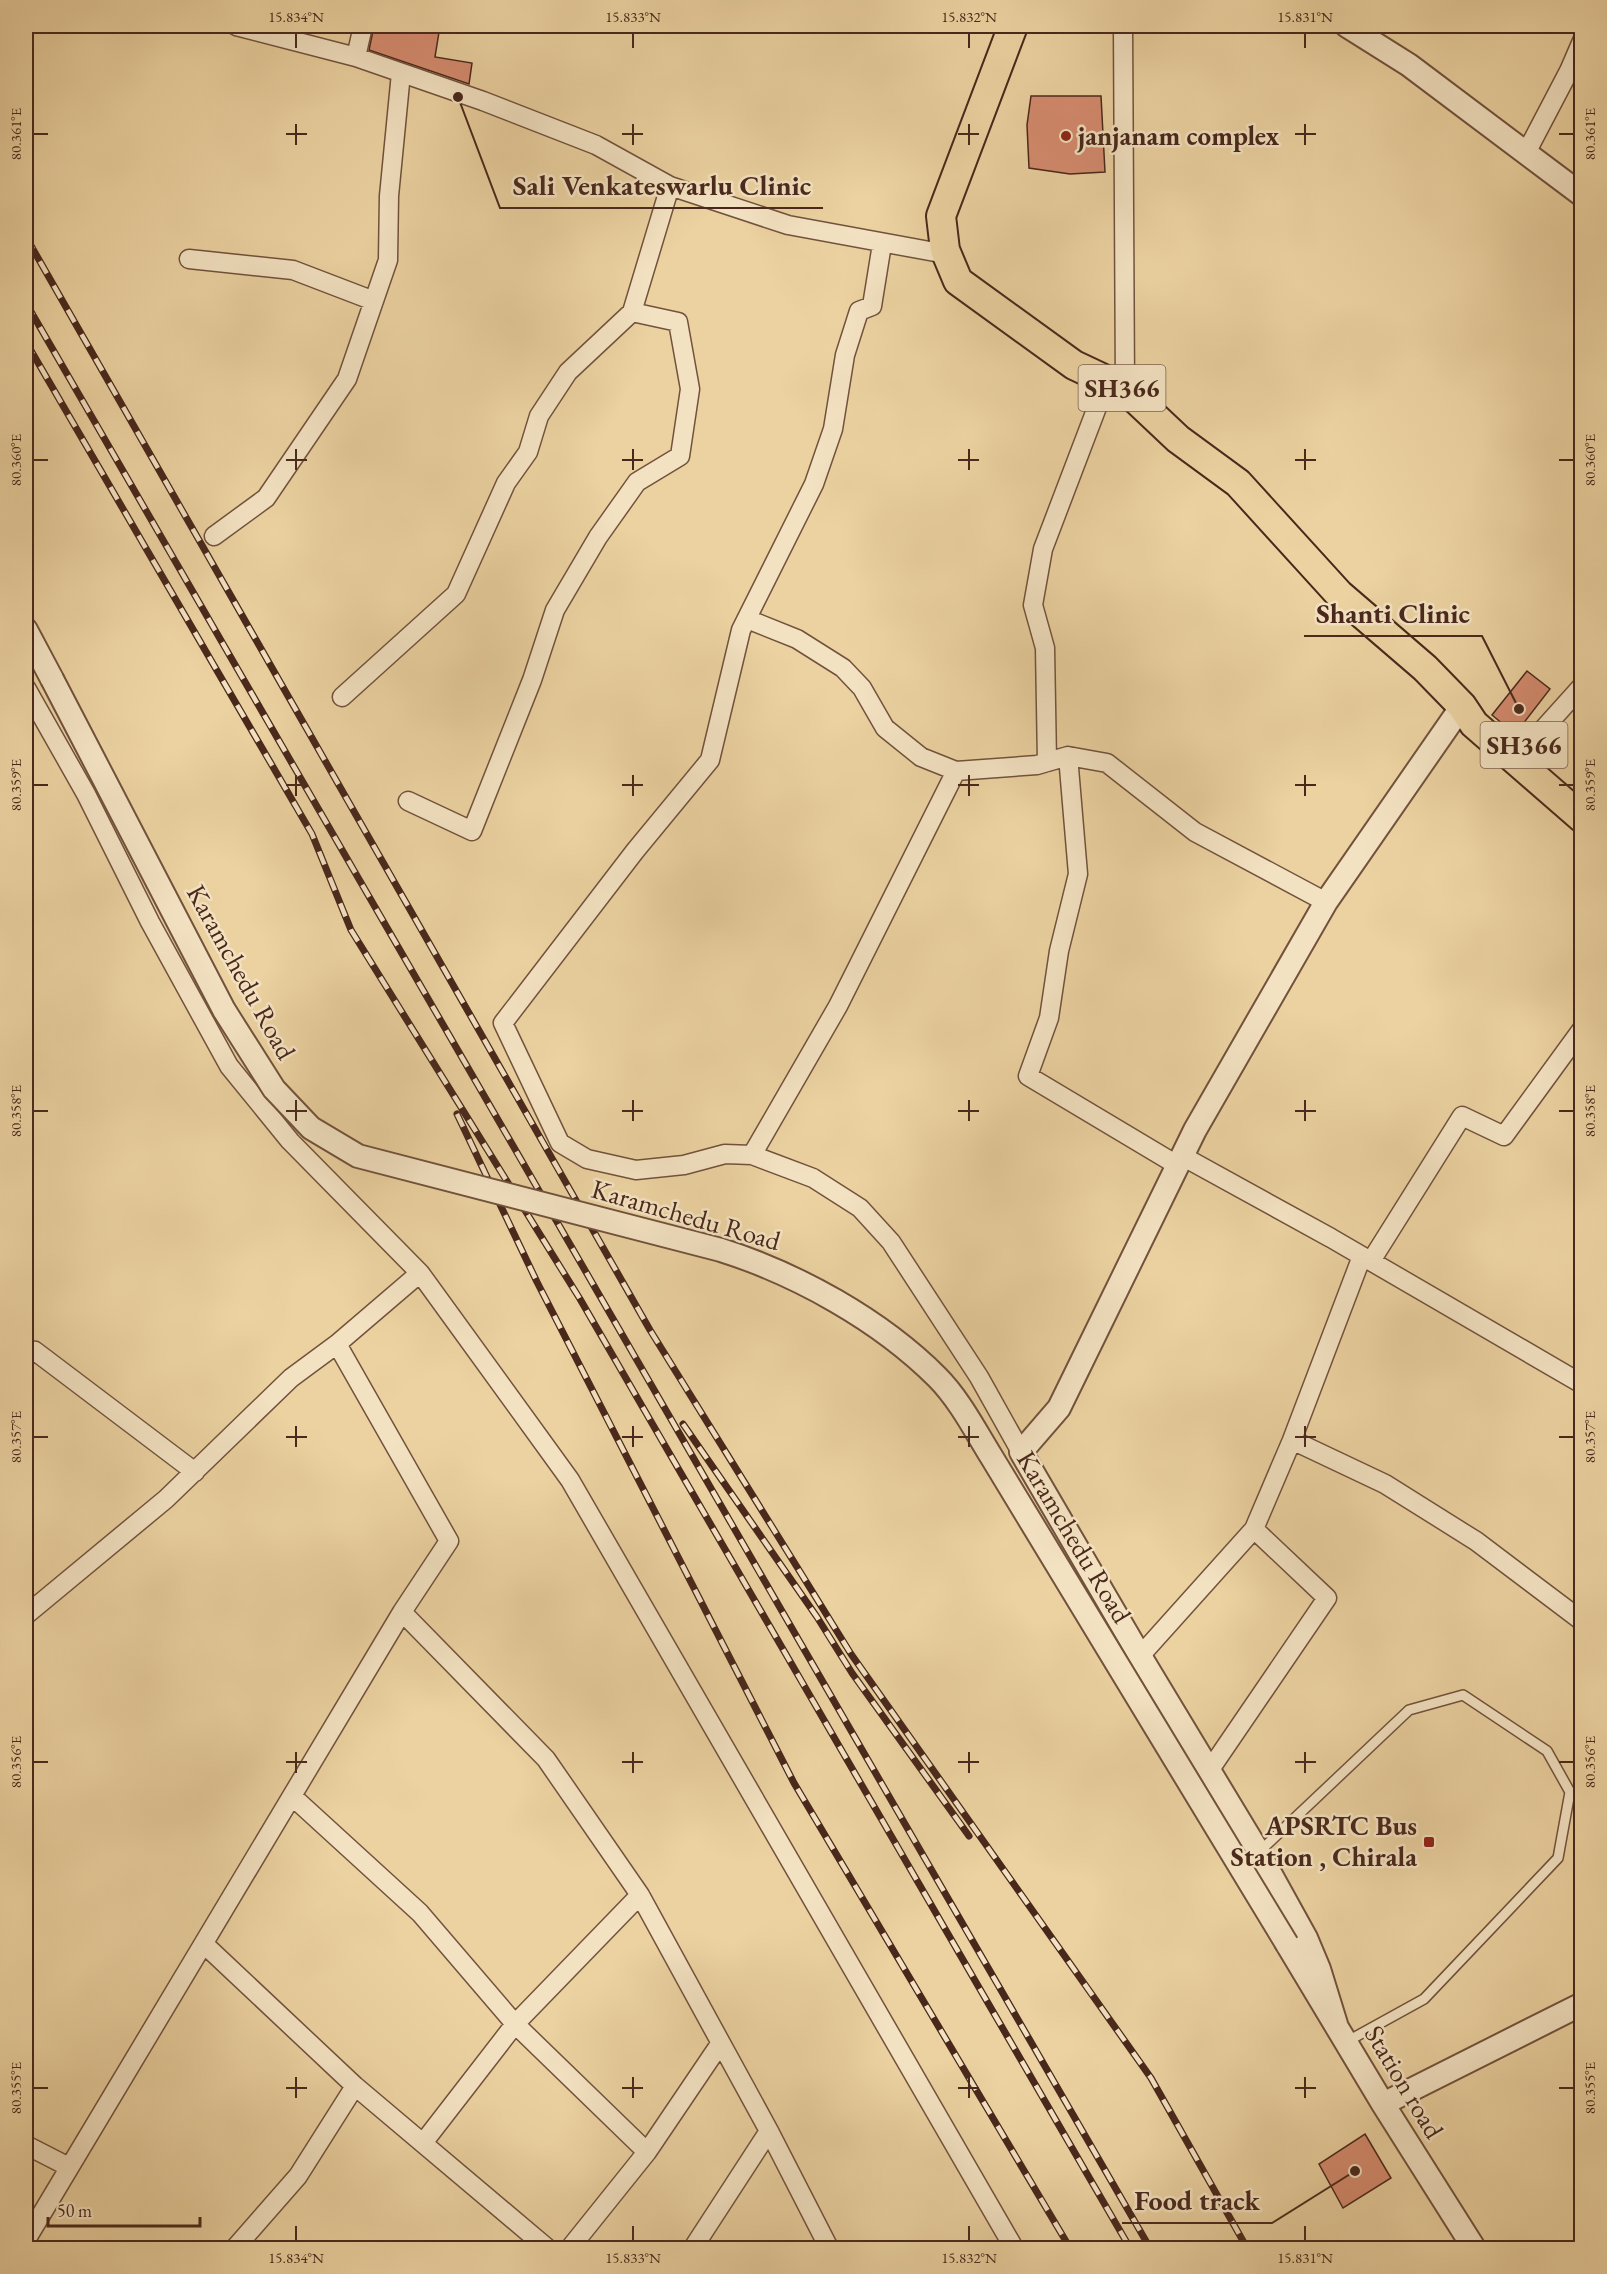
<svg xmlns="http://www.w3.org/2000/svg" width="1607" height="2274" font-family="'EB Garamond',serif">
<rect width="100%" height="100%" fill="#ecd2a1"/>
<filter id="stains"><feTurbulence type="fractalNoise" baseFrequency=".00333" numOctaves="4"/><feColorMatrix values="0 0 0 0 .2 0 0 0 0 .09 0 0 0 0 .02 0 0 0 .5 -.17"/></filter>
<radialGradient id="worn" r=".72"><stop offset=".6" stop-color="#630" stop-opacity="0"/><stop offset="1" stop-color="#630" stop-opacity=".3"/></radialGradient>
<path fill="#d68c70" stroke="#49281c" stroke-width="1.5" d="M374 26H440L435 57 472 63 469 84 369 50Z
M1031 96H1101L1105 172 1070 174 1029 168 1027 125Z
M1527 671 1550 689 1515 734 1492 715Z
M1365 2134 1391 2178 1343 2208 1319 2164Z"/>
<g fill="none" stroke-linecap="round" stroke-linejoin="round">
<defs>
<path id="service" d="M1260 1851 1409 1710 1463 1695 1547 1751 1570 1792 1558 1858 1424 1999 1346 2042"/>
<path id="minor" d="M236 26 356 57 483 101 596 145 670 186 788 225 946 254
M1123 26 1125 389
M356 57 363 26
M1526 153 1569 71 1582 41
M882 244 872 306 859 311 845 355 833 429 814 484 741 630 710 760 635 851 503 1023 560 1143 587 1159 636 1170 684 1165 725 1154 752 1155 813 1178 860 1208 891 1242 979 1377 1021 1452
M189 259 293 270 374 301
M214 536 266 498 347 379 388 260 389 196 401 73
M747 619 797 639 843 668 862 688 885 728 921 757 956 771 1037 765 1068 756 1107 763 1195 832 1326 902
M26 688 86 794 150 922 229 1066 290 1141 420 1273 337 1344
M342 697 456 594 506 483 528 452 539 416 568 372 632 312 670 186
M1527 747 1582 686
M1068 756 1078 874 1059 951 1049 1018 1028 1076 1177 1165
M1047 762 1045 648 1033 605 1043 549 1107 381
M408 801 472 831 532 680 555 610 598 537 637 482 680 456 690 389 678 322 632 312
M752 1155 838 1006 956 771
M1182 1156 1331 1238 1582 1384
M1371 1261 1462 1116 1504 1136 1582 1029
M420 1273 570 1480 1014 2248
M26 1356 35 1351 195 1472
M1292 1440 1362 1256
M26 1615 166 1499 291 1378 337 1344 449 1541 402 1612
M1140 1656 1254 1529 1292 1440 1385 1484 1476 1541 1582 1621
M1209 1771 1327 1598 1254 1529
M293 1797 420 1913 515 2024 647 2152
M204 1944 355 2086 547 2248
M769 2131 829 2248
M423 2143 515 2024 640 1895
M26 2145 67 2166
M26 2240 402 1612 546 1759 640 1895 769 2131 693 2248
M235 2248 298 2176 355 2086
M570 2248 647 2152 720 2044"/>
<path id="tertiary" d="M1347 26 1409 65 1582 195
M26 630 52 679
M1287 1944 1383 2104 1474 2248
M1336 2024 1319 1969 1306 1938 1259 1853 1140 1656 1021 1452 1059 1408 1195 1130 1326 902 1462 706
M1383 2104 1582 2004"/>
<path id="primary" d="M1013 26 941 216 945 250 958 281 1074 365 1125 389 1178 439 1238 483 1339 594 1425 668 1462 706 1474 724 1582 818"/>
</defs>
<use href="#service" stroke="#72523d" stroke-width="12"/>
<use href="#minor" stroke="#72523d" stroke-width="21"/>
<use href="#tertiary" stroke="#72523d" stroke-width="26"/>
<use href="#primary" stroke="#49281c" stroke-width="32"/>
<use href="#service" stroke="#f3e2c2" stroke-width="9"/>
<use href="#minor" stroke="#f3e2c2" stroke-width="18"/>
<use href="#tertiary" stroke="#f3e2c2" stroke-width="22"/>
<use href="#primary" stroke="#ecd2a1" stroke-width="28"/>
<defs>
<path id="rail" d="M26 237 650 1330 851 1654 1151 2078 1247 2248
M26 303 1150 2248
M26 342 312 834 351 930 580 1299 1130 2248
M457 1114 537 1282 794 1783 1070 2248
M683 1424 817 1617 852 1673 969 1836"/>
</defs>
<use href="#rail" stroke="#49281c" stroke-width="7"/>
<use href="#rail" stroke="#f3e2c2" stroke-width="4.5" stroke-dasharray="14" stroke-linecap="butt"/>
<defs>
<path id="tertiary-bridge" d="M52 679 224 1010 274 1089 311 1128 358 1156 721 1250C797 1274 880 1320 937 1377 959 1399 975 1430 991 1456L1287 1944"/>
</defs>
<use href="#tertiary-bridge" stroke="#72523d" stroke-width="26" stroke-linecap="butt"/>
<use href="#tertiary-bridge" stroke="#f3e2c2" stroke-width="22"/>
</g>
<path fill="none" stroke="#49281c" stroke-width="2" d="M296 33V48M633 33V48M969 33V48M1305 33V48M296 124V145M633 124V145M969 124V145M1305 124V145M33 134H48M286 134H307M622 134H643M958 134H979M1295 134H1316M1559 134H1574M296 449V470M633 449V470M969 449V470M1305 449V470M33 460H48M286 460H307M622 460H643M958 460H979M1295 460H1316M1559 460H1574M296 775V796M633 775V796M969 775V796M1305 775V796M33 785H48M286 785H307M622 785H643M958 785H979M1295 785H1316M1559 785H1574M296 1100V1121M633 1100V1121M969 1100V1121M1305 1100V1121M33 1111H48M286 1111H307M622 1111H643M958 1111H979M1295 1111H1316M1559 1111H1574M296 1426V1447M633 1426V1447M969 1426V1447M1305 1426V1447M33 1437H48M286 1437H307M622 1437H643M958 1437H979M1295 1437H1316M1559 1437H1574M296 1752V1773M633 1752V1773M969 1752V1773M1305 1752V1773M33 1762H48M286 1762H307M622 1762H643M958 1762H979M1295 1762H1316M1559 1762H1574M296 2077V2098M633 2077V2098M969 2077V2098M1305 2077V2098M33 2088H48M286 2088H307M622 2088H643M958 2088H979M1295 2088H1316M1559 2088H1574M296 2226V2241M633 2226V2241M969 2226V2241M1305 2226V2241"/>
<g fill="#8f2418" stroke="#f3e2c2" stroke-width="2">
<circle cx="1066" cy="136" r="6"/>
<rect x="1423" y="1836" width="12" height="12" rx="3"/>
</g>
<g text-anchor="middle" stroke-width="5" stroke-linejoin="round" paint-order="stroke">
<g fill="#f3e2c2" stroke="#7c604e" stroke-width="1.5">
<rect x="1078.5" y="365" width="87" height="46" rx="4.5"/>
<rect x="1480.5" y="722" width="87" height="46" rx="4.5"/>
</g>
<g font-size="26" font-weight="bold" fill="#49281c">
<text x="1122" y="397">SH366</text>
<text x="1524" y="754">SH366</text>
</g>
<g font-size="27" font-weight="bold" fill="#49281c" stroke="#f3e2c2" text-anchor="start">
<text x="1078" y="145">janjanam complex</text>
<text x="1417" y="1835" text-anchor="end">APSRTC Bus<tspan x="1417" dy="31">Station , Chirala</tspan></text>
</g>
<g font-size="27" fill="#49281c" stroke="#f3e2c2">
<text transform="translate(241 972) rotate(61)" y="9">Karamchedu Road</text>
<text transform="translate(686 1215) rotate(16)" y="9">Karamchedu Road</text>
<text transform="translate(1074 1537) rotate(59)" y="9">Karamchedu Road</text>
<text transform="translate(1404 2082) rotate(59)" y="9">Station road</text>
</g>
</g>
<path fill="none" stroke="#49281c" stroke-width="2" d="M458 97L500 208H823M1519 709L1482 636H1304M1355 2171L1272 2223H1122"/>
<g fill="#49281c" stroke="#f3e2c2" stroke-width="2">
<circle cx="458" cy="97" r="6"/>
<circle cx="1519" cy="709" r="6"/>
<circle cx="1355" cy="2171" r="6"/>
</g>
<g font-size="28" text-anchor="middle" font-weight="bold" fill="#49281c" stroke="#f3e2c2" stroke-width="5" stroke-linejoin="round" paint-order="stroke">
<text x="662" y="195">Sali Venkateswarlu Clinic</text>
<text x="1393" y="623">Shanti Clinic</text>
<text x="1197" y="2210">Food track</text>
</g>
<rect width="1607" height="2274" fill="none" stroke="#ecd2a1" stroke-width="66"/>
<path d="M48 2217v9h152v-9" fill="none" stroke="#49281c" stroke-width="3"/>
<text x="57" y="2217" font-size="18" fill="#49281c" stroke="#f3e2c2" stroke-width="4.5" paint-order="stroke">50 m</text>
<rect x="33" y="33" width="1541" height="2208" fill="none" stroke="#49281c" stroke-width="2"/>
<g font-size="15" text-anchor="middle" fill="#49281c">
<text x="296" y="22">15.834°N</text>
<text x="633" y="22">15.833°N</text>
<text x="969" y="22">15.832°N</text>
<text x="1305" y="22">15.831°N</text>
<text transform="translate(1590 134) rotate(-90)" y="5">80.361°E</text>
<text transform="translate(16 134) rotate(-90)" y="5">80.361°E</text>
<text transform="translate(1590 460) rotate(-90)" y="5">80.360°E</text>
<text transform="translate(16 460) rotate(-90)" y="5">80.360°E</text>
<text transform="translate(1590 785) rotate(-90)" y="5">80.359°E</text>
<text transform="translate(16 785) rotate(-90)" y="5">80.359°E</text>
<text transform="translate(1590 1111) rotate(-90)" y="5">80.358°E</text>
<text transform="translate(16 1111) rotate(-90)" y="5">80.358°E</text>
<text transform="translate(1590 1437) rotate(-90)" y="5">80.357°E</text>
<text transform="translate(16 1437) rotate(-90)" y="5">80.357°E</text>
<text transform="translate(1590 1762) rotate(-90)" y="5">80.356°E</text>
<text transform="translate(16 1762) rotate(-90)" y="5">80.356°E</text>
<text transform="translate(1590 2088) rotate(-90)" y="5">80.355°E</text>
<text transform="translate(16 2088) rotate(-90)" y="5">80.355°E</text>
<text x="296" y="2263">15.834°N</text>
<text x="633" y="2263">15.833°N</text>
<text x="969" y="2263">15.832°N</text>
<text x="1305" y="2263">15.831°N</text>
</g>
<rect width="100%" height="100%" filter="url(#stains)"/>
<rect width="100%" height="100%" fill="url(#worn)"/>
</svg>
